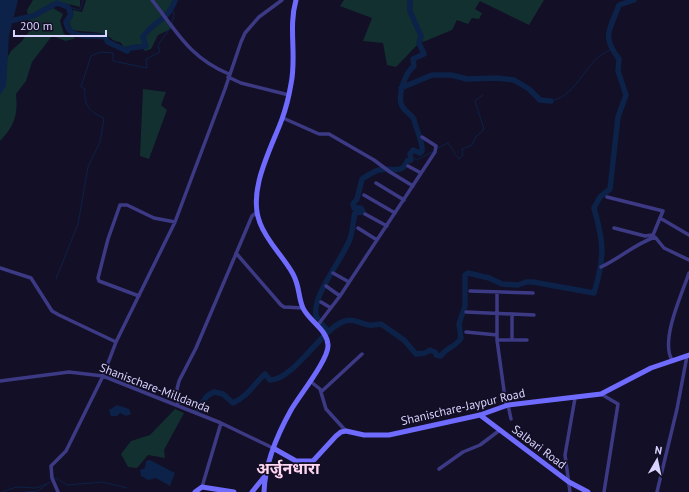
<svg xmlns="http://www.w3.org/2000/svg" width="689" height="492" font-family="'PT Sans','Noto Sans Devanagari',sans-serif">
<rect width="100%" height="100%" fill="#130f26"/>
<path fill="#12302f" d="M33 0H80V7C68 4 59 0 48 5L63 14 60 21 64 34 76 38 66 41 52 36 32 62 26 81 16 94C18 115 15 125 0 141V70L11 51 21 42 30 30 27 10Z
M86 0H176L165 16 171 29 158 35 151 49 145 51 141 45 124 47 120 42C113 42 112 38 106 35 98 31 82 32 72 30L69 22 73 16V10L82 12Z
M344 0H544L529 25 480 1 475 9 482 13 479 19 472 18 468 24 457 20 452 30 423 42 421 37 419 43 396 67 387 65 383 43 363 41 372 18 340 6Z
M143 89 166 92 161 105 167 110 149 159 140 156Z
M175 409 184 413 164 450 165 458 148 455 137 468 128 467 121 454 131 441 150 435Z"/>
<path fill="#0c2248" d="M0 0H18L9 36 6 86 0 95Z
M117 405 129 409 131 414 126 416 120 413 117 416H111L109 410Z
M150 460 175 473 170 486 156 478 148 480 141 476 140 470 145 468 146 461Z"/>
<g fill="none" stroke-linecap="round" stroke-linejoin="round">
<path stroke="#0c2248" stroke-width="1" d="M68 7 80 10 83 0
M172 24 174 14 172 8 178 0
M551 101C580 95 585 58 611 50L610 48
M436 149 448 143C453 149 454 154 459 159L463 155 462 149 472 145 475 138 484 129 475 101 483 95
M411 157 417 160 434 151
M56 279 78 224 88 167 100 142 104 119 102 117C88 111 84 104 85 89L81 87 91 56 100 52 113 53V61L147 68 146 59 160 52 158 45 171 27
M54 479 56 478 67 485 103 482 127 488
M2 492 16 487 36 488 47 484
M25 492 38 491 51 481"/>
<path stroke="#0c2248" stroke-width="5.5" d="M0 23 33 16 57 3 68 7 71 14 66 22C69 41 91 34 105 37L108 42 127 51 130 48 146 46 143 37C153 21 169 20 175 0
M401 88 432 75H451L467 79 497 78 514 80 529 89 540 100 551 101
M328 332C325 326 318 322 316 315 312 296 343 258 350 239 353 230 353 221 355 213L363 212 361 208H354L353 204 357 199 362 179C367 176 374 171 379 170 390 167 403 175 407 161L411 160 410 154 413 150 420 153 422 151C423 140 415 128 414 119 410 113 405 112 402 106 397 96 405 73 414 66L413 59 424 54 419 43 421 36 410 11V0
M197 410 207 396 214 392 223 394 233 403C247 397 254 384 265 374L270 380C294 380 323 327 345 321 354 318 361 324 369 325 372 326 378 324 381 324L404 340 416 354 425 353 430 350 435 352 436 355 441 356C447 347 456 347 461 338L459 324 465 306V275L468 273 489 278 502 284 518 285 526 282H533L594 293C605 257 604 243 594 208L600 197 610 189 618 117 626 95 618 71 619 59C601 36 610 30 619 5L634 0"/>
<path stroke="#3d3a85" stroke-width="3.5" d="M152 0C177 32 190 58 229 74
M228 77 241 83 289 95
M283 118 319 134H329L374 160 390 172 413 186
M408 166 421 173
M376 183 404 200
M364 195 395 213
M607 197 663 211 660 218 689 235
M365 214 387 226
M358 228 377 240
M614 228 645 236 652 235
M653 235 660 218
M236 253 281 305 284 307 303 308
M601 267C620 258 635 244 655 237L664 248 689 260
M0 268 31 278 52 311 59 315 116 342
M333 273 349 282
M326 286 340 296
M470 291 533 293
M497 292V340L506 405
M139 296 99 281 98 278 108 239 120 205H127L154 218 175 222
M321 302 331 308
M466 312 534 315
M512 314V340
M317 326 340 296 435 152 436 146 422 137
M466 332 497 335
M497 340H527
M672 360C660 340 682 294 689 273
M0 381 69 372 103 376 221 423 273 448
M310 381 320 389 326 409 346 431
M321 392 362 354
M601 394 618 404 604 492
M508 405 511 419
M178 406 177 389 179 381 196 348 252 216 256 213
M439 469 463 452 480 445 500 430
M202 487 221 423
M58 492 52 478 51 466 66 451 103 376 116 342 175 222 225 89 241 42 245 33 259 17 282 0
M570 492 565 455 575 398
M657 492 677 409 687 356"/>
<path stroke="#6f6bff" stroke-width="5" d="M480 415 569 482 588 492
M273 448 296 461H313L336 436 341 432 346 431 364 435H389L480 415 508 405 601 394 651 368 689 355
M195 492 202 487 234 492
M252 492 265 476
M264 492C265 463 277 435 291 410 299 396 329 359 328 345 327 329 309 321 303 308 298 297 300 287 293 274 283 256 267 242 260 223 247 191 271 149 282 119 286 108 289 96 291 84 297 56 288 28 296 0"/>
</g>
<g text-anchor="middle" stroke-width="3.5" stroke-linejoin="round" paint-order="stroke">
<g font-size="12" fill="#d9d4ff" stroke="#130f26">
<text transform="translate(155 388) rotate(21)" y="4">Shanischare-Milldanda</text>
<text transform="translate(463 407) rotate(-13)" y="4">Shanischare-Jaypur Road</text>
<text transform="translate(539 447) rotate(37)" y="4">Salbari Road</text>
</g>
<g font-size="16" font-weight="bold" fill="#ffd6f0" stroke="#130f26">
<text x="288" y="474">अर्जुनधारा</text>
</g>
</g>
<g transform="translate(657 460) rotate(9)" stroke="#130f26" stroke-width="3" paint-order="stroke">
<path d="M0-3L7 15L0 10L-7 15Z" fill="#d9d4ff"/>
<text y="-6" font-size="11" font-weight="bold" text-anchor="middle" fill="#d9d4ff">N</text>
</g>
<path d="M14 30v6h92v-6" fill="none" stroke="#d9d4ff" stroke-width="2"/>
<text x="20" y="30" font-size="12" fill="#d9d4ff" stroke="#130f26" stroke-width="3" paint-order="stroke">200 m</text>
</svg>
